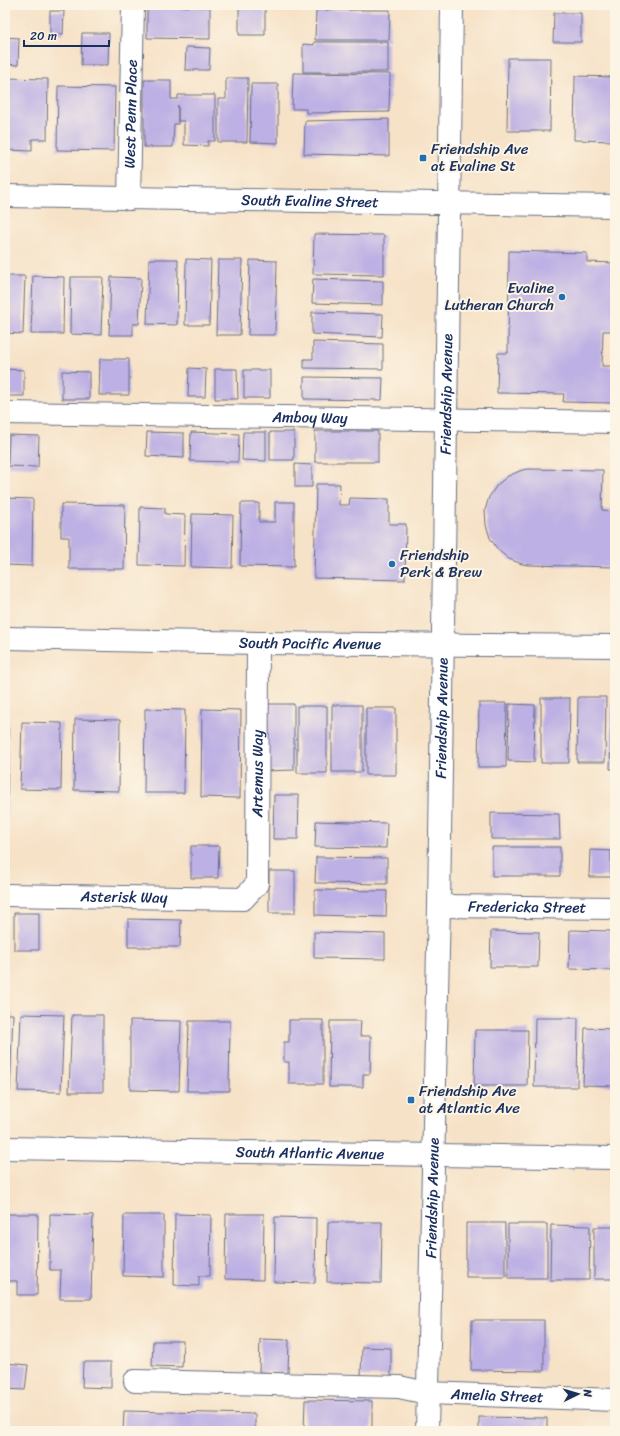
<svg xmlns="http://www.w3.org/2000/svg" width="620" height="1436" font-family="Sriracha,sans-serif">
<rect width="100%" height="100%" fill="#fcf5e5"/>
<filter id="ink" filterUnits="userSpaceOnUse"><feTurbulence type="fractalNoise" baseFrequency=".025" numOctaves="2"/><feDisplacementMap in="SourceGraphic" scale="8" xChannelSelector="R" yChannelSelector="G"/><feConvolveMatrix kernelMatrix="1 2 1 2 8 2 1 2 1" color-interpolation-filters="sRGB"/></filter>
<filter id="wash" filterUnits="userSpaceOnUse"><feTurbulence type="fractalNoise" baseFrequency=".012" numOctaves="4" result="noise"/><feDisplacementMap in="SourceGraphic" scale="16" xChannelSelector="R" yChannelSelector="G"/><feGaussianBlur stdDeviation="0.9" result="paint"/><feColorMatrix in="noise" values="0 0 0 0 0 0 0 0 0 0 0 0 0 0 0 0 0 1.4 0 .05"/><feComposite in="paint" operator="in"/></filter>
<g filter="url(#wash)">
<rect width="100%" height="100%" fill="#f6e2c7"/>
<g id="blocks">
<path fill="#bdb0e4" d="M239 5H265V35H239Z
M147 6 210 7V39L147 38Z
M316 10H390L389 40H315Z
M50 11H64L63 34H50Z
M554 13H581V42H553Z
M82 33H109L108 65H81Z
M5 37 19 38 18 65 5 64Z
M314 42H388V72H303V44L314 45Z
M186 47 210 48 209 70H185Z
M508 58H551L550 131H507Z
M293 73 390 74 389 112 306 113V109H292Z
M575 76 615 77V141L574 140Z
M5 78 48 79 47 139H32V151L5 150Z
M226 78H248L247 142H218V99H226Z
M144 80H171V99H178V95H215V141H208V146L184 145V121H178V105V124H174L173 147H144Z
M251 84H278V143L250 142Z
M58 86 115 87 114 151 57 150Z
M389 119V156L304 154 305 121Z
M314 234 384 235V275L313 274Z
M509 251 587 253V262L615 263V331H603L602 366H615V403L563 402 564 394 497 393 498 353H508Z
M149 259H178L177 325 147 324Z
M186 259 211 260 209 325H185Z
M218 260H242L240 335H216Z
M250 260 277 261 275 335H248Z
M5 276H25L23 334 5 333Z
M33 276 64 277 63 334H31Z
M71 277H103L101 335 70 334Z
M111 277 141 278 139 324H133V335H109Z
M313 279 383 281V305L312 303Z
M312 312 383 314 382 337 312 334Z
M313 342 383 344V369L304 368V359H313Z
M100 359H129V395H99Z
M189 368 206 369 205 397H188Z
M5 369 24 370V396H5Z
M215 369H237L238 399H215Z
M244 370H270V398H244Z
M62 371 89 372V399H62Z
M304 377 383 378 382 400 304 399Z
M315 431H378V462H315Z
M147 432 184 433V458L146 456Z
M191 432 239 434 238 462 190 461Z
M243 432H266V461L242 460Z
M270 432H294V460H270Z
M9 435 39 436 38 467 8 466Z
M295 464 312 465V487H295Z
M529 469 603 470 602 510 615 511V585H613L614 567 529 565 522 564 509 559 498 550 490 538 486 525 485 510 489 497 497 485 508 476 522 470Z
M316 484H340L339 505H349L350 498 389 499V524H406L405 580 314 578Z
M5 498 33 499 32 566 5 565Z
M275 502H294V567L240 566 241 503H259V522H275Z
M61 504 125 505 124 569H69V537H61Z
M140 507 165 508V514L185 515 184 566 139 565Z
M192 514 233 515 232 568 191 567Z
M612 694H615V769H610Z
M578 697H606L605 762H577Z
M541 698H570L569 763H541Z
M479 703H507L506 767H478Z
M264 704H294V770L264 771Z
M509 704 535 705 534 762 508 761Z
M332 705H362V772H332Z
M297 706H327V773H297Z
M366 708H396V775H366Z
M145 709 185 710 184 793H144Z
M202 709 241 710 240 798 201 797Z
M75 719 120 720 119 791 74 790Z
M22 722 62 723 61 790 20 789Z
M5 727H8L7 842H5Z
M274 795H299L298 839H273Z
M491 813 559 814 560 839H491Z
M316 821 387 823 386 848 315 847Z
M191 846H219L218 878H191Z
M492 847H560V876H492Z
M590 850 611 851V877H589Z
M316 857 387 858V884L315 883Z
M269 871H295V913H269Z
M315 890 387 891 386 917 315 915Z
M14 913H39V950H14Z
M128 919 181 920 180 947H128Z
M570 930 611 931V970L569 969Z
M491 931 539 932 538 967H490Z
M314 932 385 934V959L314 958Z
M5 1014H13L10 1091H5Z
M21 1014 64 1015 61 1092 18 1091Z
M72 1015H103V1092H69Z
M535 1018H578L577 1087H534Z
M130 1020 181 1021 179 1091 130 1090Z
M289 1020H323V1084H289V1062H284V1042H289Z
M189 1021H230L229 1091H187Z
M330 1021H361L360 1036H371L370 1074H363V1087H329Z
M585 1028 615 1029V1086L583 1085Z
M475 1030H528L527 1086H474Z
M5 1214H38L37 1295H17V1281H5Z
M50 1214 93 1215 91 1299H60L61 1270H50Z
M175 1214 211 1215 210 1276H199V1286L174 1285Z
M226 1214H264L263 1280 225 1279Z
M124 1215H164V1277L123 1276Z
M275 1217 316 1218 315 1283 274 1282Z
M328 1222H382L381 1283 327 1282Z
M466 1223H505V1277H466Z
M508 1224H547V1278H508Z
M551 1225 590 1226 589 1280H550Z
M594 1227H615V1279H594Z
M472 1320H544V1371L471 1370Z
M260 1339 289 1340 288 1373 259 1372Z
M153 1341H183L182 1367 152 1366Z
M362 1347 391 1348V1376H361Z
M83 1362H111V1388L82 1387Z
M5 1363 28 1365 25 1390 5 1389Z
M305 1400 372 1401V1431H304Z
M124 1411 255 1414V1431H123Z
M479 1417 547 1418V1431H479Z"/>
</g>
</g>
<g filter="url(#ink)">
<use href="#blocks" fill-opacity="0" stroke="#686e83" stroke-width="1"/>
<g fill="none" stroke-linecap="round" stroke-linejoin="round">
<defs>
<g id="minor">
<path id="s1" d="M5 196 615 206"/>
<path id="s2" d="M129 199 133 5"/>
<path id="s3" d="M5 413 615 422"/>
<path id="s4" d="M5 638 258 643 615 646"/>
<path id="s5" d="M5 895 243 899 257 884 258 643"/>
<path id="s6" d="M439 906 615 908"/>
<path id="s7" d="M5 1148 615 1158"/>
<path id="s8" d="M135 1381 399 1387 427 1393 615 1400"/>
<path id="s9" d="M427 1431 439 906 452 5"/>
</g>
</defs>
<use href="#minor" stroke="#686e83" stroke-width="24"/>
<use href="#minor" stroke="#fff" stroke-width="22"/>
</g>
</g>
<g fill="#1f6fb2" stroke="#fcf5e5" stroke-width="1.5">
<rect x="419" y="154" width="8" height="8" rx="2"/>
<circle cx="562" cy="297" r="4"/>
<circle cx="392" cy="564" r="4"/>
<rect x="407" y="1096" width="8" height="8" rx="2"/>
</g>
<g text-anchor="middle" stroke-width="4" stroke-linejoin="round" paint-order="stroke">
<g font-size="15" fill="#1b2f5e" stroke="#fcf5e5">
<text dy="5" stroke="none"><textPath href="#s2" startOffset="85">West Penn Place</textPath></text>
<text dy="5" stroke="none"><textPath href="#s1" startOffset="305">South Evaline Street</textPath></text>
<text dy="5" stroke="none"><textPath href="#s9" startOffset="1037">Friendship Avenue</textPath></text>
<text dy="5" stroke="none"><textPath href="#s3" startOffset="305">Amboy Way</textPath></text>
<text dy="5" stroke="none"><textPath href="#s4" startOffset="305">South Pacific Avenue</textPath></text>
<text dy="5" stroke="none"><textPath href="#s9" startOffset="713">Friendship Avenue</textPath></text>
<text dy="5" stroke="none"><textPath href="#s5" startOffset="369">Artemus Way</textPath></text>
<text dy="5" stroke="none"><textPath href="#s5" startOffset="119">Asterisk Way</textPath></text>
<text dy="5" stroke="none"><textPath href="#s6" startOffset="88">Fredericka Street</textPath></text>
<text dy="5" stroke="none"><textPath href="#s7" startOffset="305">South Atlantic Avenue</textPath></text>
<text dy="5" stroke="none"><textPath href="#s9" startOffset="233">Friendship Avenue</textPath></text>
<text dy="5" stroke="none"><textPath href="#s8" startOffset="363">Amelia Street</textPath></text>
</g>
<g font-size="15" fill="#1b2f5e" stroke="#fcf5e5" text-anchor="start">
<text x="431" y="154">Friendship Ave<tspan x="431" dy="17">at Evaline St</tspan></text>
<text x="554" y="293" text-anchor="end">Evaline<tspan x="554" dy="17">Lutheran Church</tspan></text>
<text x="400" y="560">Friendship<tspan x="400" dy="17">Perk &amp; Brew</tspan></text>
<text x="419" y="1096">Friendship Ave<tspan x="419" dy="17">at Atlantic Ave</tspan></text>
</g>
</g>
<rect width="620" height="1436" fill="none" stroke="#fcf5e5" stroke-width="20"/>
<g transform="translate(578 1394) rotate(85)" stroke="#fcf5e5" stroke-width="3" paint-order="stroke">
<path d="M0-3L7 15L0 10L-7 15Z" fill="#1b2f5e"/>
<text y="-6" font-size="11" font-weight="bold" text-anchor="middle" fill="#1b2f5e">N</text>
</g>
<path d="M24 40v6h85v-6" fill="none" stroke="#1b2f5e" stroke-width="2"/>
<text x="30" y="40" font-size="12" fill="#1b2f5e" stroke="#fcf5e5" stroke-width="3" paint-order="stroke">20 m</text>
</svg>
